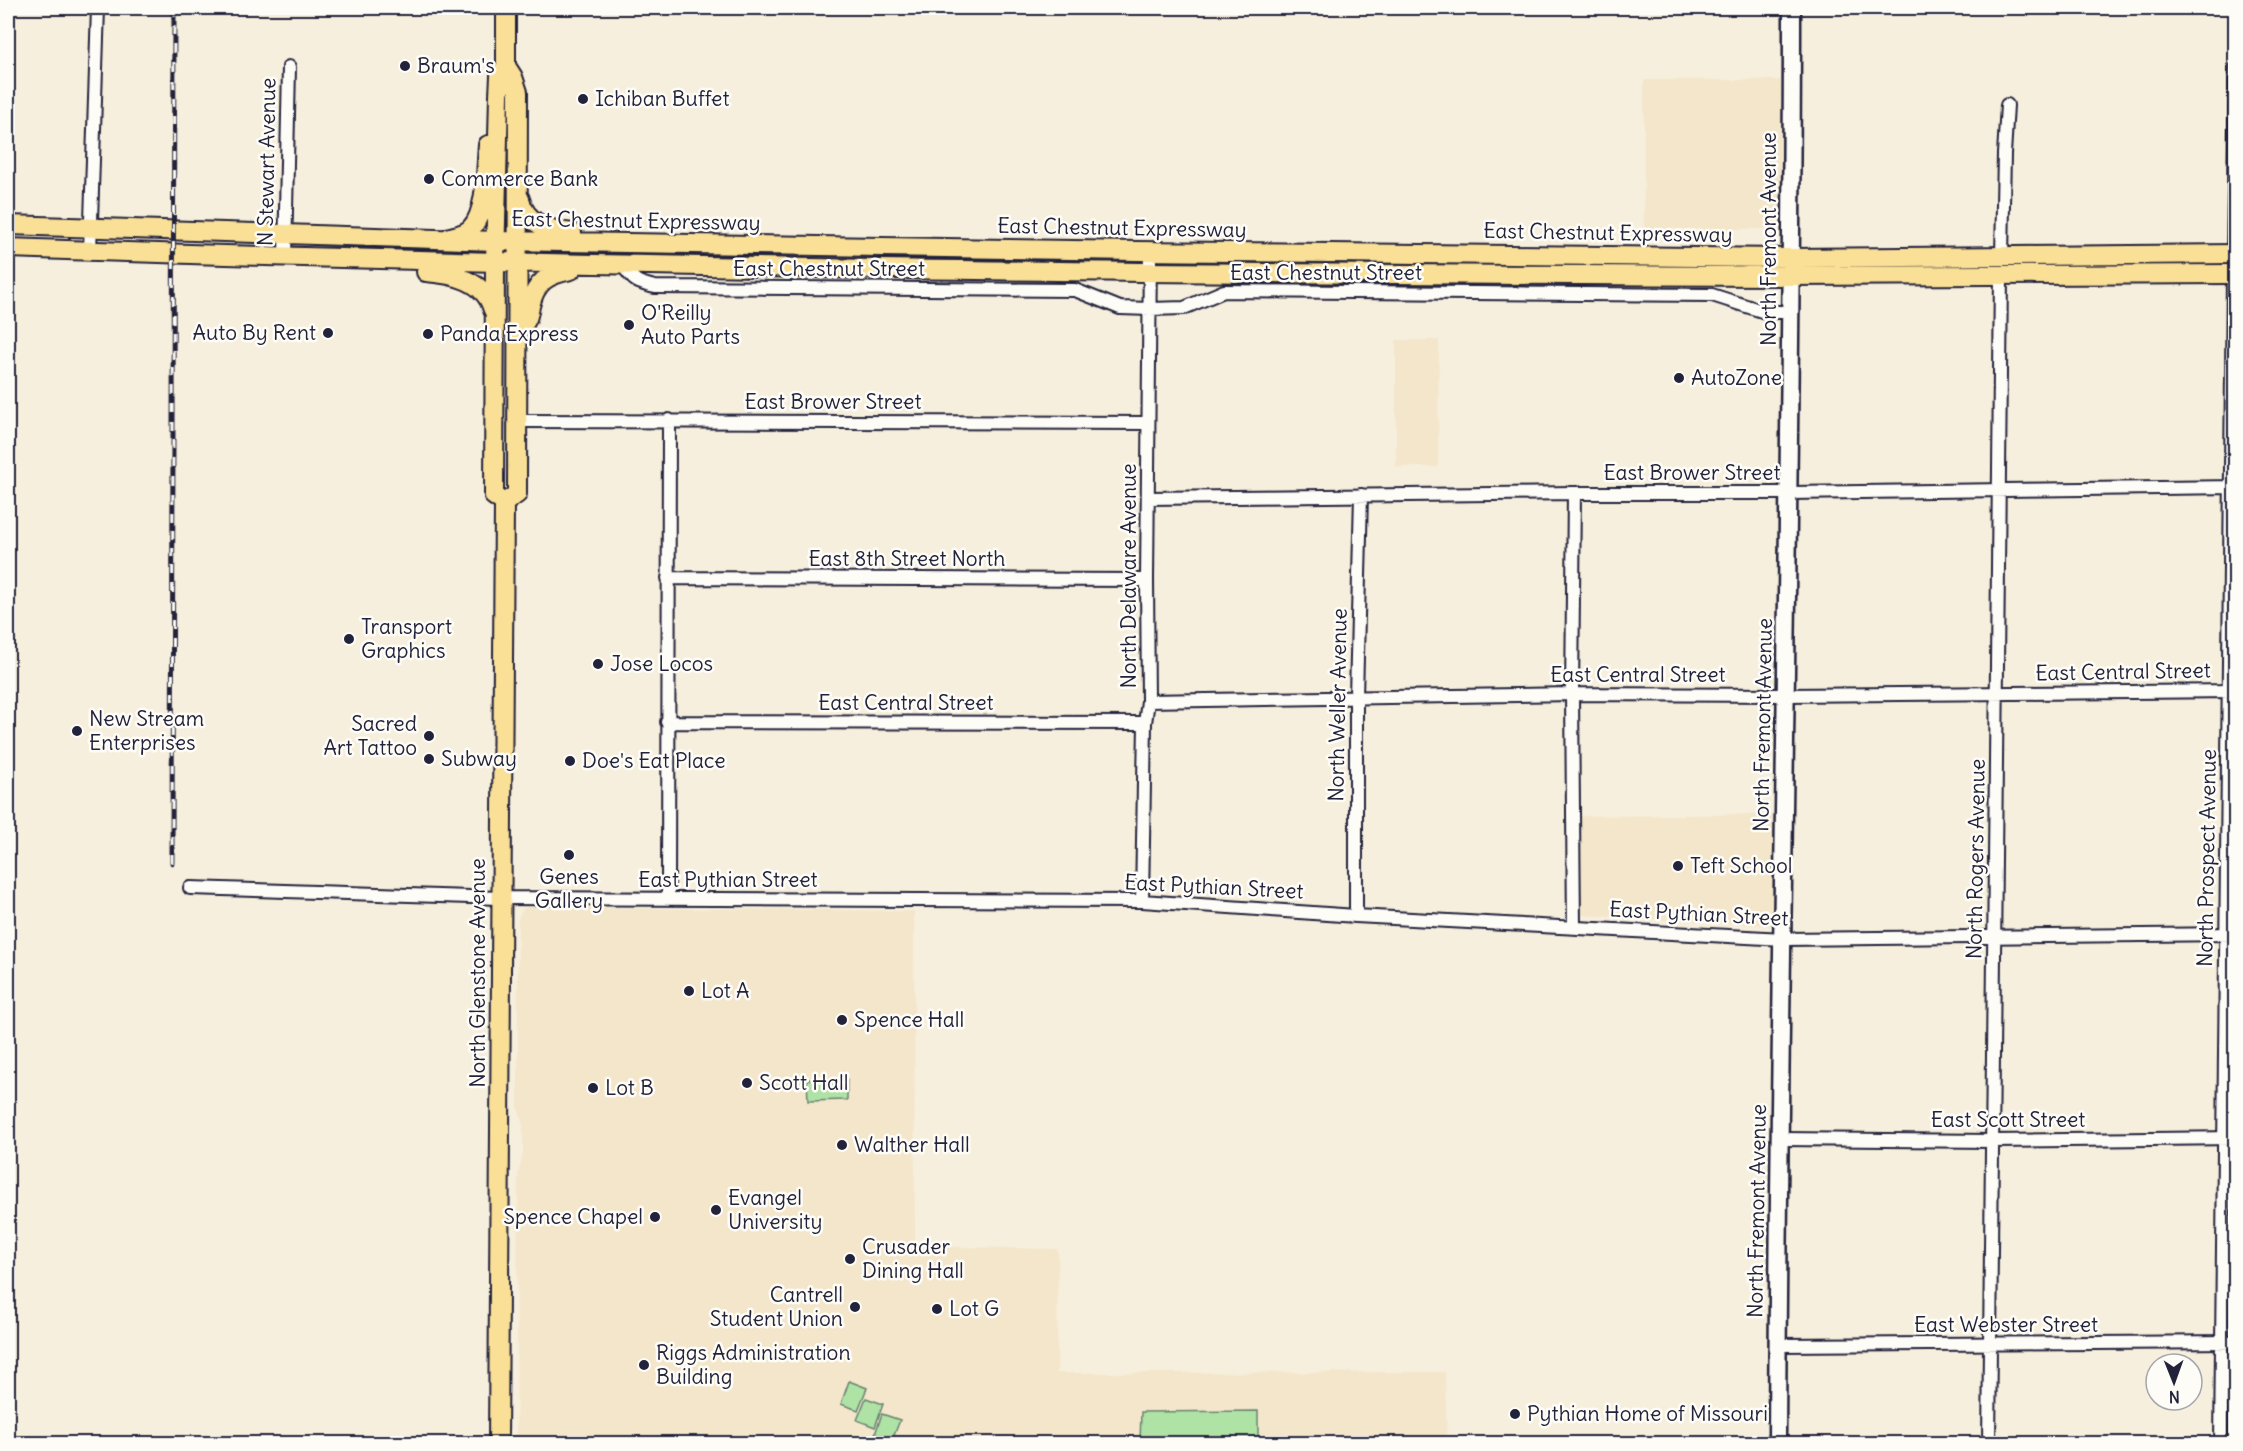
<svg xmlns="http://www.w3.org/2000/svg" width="2243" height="1451" font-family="Delius,sans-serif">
<rect width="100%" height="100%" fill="#f7efdd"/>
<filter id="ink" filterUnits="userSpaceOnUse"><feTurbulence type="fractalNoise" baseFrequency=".0167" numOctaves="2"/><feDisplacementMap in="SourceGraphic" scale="12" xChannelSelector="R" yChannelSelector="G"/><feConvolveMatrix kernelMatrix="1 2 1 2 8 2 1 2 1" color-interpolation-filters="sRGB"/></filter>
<g filter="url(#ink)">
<path fill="#f3e6cb" d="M1644 80H1781V229H1644Z
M1396 340H1439L1438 467H1396Z
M1775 814 1774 926 1580 915 1581 816Z
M528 907 914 911 915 1246 1058 1249 1057 1373 1445 1372 1447 1443 516 1444 518 1175 523 1153V1126L518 1108V918L523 909Z"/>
<path fill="#aee3a5" stroke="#688270" stroke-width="1.5" d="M807 1079H847V1100L808 1101Z
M849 1381 867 1388 858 1410 841 1404Z
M866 1398 883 1404 875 1427 857 1420Z
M1258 1411V1443H1140L1141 1412Z
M882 1414 900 1420 891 1443 874 1437Z"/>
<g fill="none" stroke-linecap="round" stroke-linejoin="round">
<defs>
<path id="street" d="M90 251 98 8
M2233 254 2236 68
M2002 256 2004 154 2007 105
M285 258 289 67
M623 265C633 281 637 283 655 287L1075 290 1120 308 1150 309 1184 308 1224 291 1712 295 1765 312H1791
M518 421 1148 423
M1148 498 1574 493H1790L2236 487
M668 578 1147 580
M1148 701 1572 694 1786 695 2236 691
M667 722 1145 723
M190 888 501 898 1142 901 1356 916 1784 939 2236 934
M668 899 669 420
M1142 901 1145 723 1148 701 1147 580 1150 252
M1356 916V697L1361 495
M1574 927 1572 694 1574 493
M1781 1139 1992 1141 2236 1138
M1778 1345 2236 1342
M1989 1444C1994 1054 1998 664 2001 275
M2221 1444 2233 274"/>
<path id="secondary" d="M1777 1444C1779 965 1792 486 1792 8"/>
<path id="primary" d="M520 199C525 224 549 230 572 233
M8 225 496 241 1137 251 1791 258 2236 254
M450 237C457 235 466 234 471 228 487 213 486 166 488 145
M8 248C601 269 1194 274 1788 276 1937 276 2086 274 2236 274
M426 272C453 274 485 280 493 310
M521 327C528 320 528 316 530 306 536 281 547 275 571 270
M504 503 494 496 495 263 499 95 500 76 506 66V8
M504 503 517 494 518 92 513 77 506 66
M498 1444 504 503"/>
</defs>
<use href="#street" stroke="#22223b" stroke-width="16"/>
<use href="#secondary" stroke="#22223b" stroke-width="21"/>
<use href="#primary" stroke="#22223b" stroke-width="22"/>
<use href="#street" stroke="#fdfcf7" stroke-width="12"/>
<use href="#secondary" stroke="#fdfcf7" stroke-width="16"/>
<use href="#primary" stroke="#fadf96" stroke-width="18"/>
<defs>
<path id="rail" d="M172 863 174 8"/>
</defs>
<use href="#rail" stroke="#22223b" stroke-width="5"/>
<use href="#rail" stroke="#fdfcf7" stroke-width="3" stroke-dasharray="9" stroke-linecap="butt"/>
</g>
</g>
<g fill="#22223b" stroke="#fdfcf7" stroke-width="2">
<circle cx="405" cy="66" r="6"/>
<circle cx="583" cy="99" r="6"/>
<circle cx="429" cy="179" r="6"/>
<circle cx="629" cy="325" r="6"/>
<circle cx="328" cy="333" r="6"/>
<circle cx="428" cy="334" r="6"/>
<circle cx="1679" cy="378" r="6"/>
<circle cx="349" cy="639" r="6"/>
<circle cx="598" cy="664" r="6"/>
<circle cx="77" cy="731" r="6"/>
<circle cx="429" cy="736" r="6"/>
<circle cx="429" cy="759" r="6"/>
<circle cx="570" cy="761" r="6"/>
<circle cx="569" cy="855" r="6"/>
<circle cx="1678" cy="866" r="6"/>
<circle cx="689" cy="991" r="6"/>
<circle cx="842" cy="1020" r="6"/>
<circle cx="747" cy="1083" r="6"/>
<circle cx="593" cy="1088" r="6"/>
<circle cx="842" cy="1145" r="6"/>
<circle cx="716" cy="1210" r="6"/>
<circle cx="655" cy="1217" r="6"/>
<circle cx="850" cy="1259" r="6"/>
<circle cx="855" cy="1307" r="6"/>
<circle cx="937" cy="1309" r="6"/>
<circle cx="644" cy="1365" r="6"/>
<circle cx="1515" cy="1414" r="6"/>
</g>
<g text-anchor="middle" stroke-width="5" stroke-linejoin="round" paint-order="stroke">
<g font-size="21" fill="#22223b" stroke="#fdfcf7" text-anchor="start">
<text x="417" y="73">Braum's</text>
<text x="595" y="106">Ichiban Buffet</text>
<text x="441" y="186">Commerce Bank</text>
<text x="641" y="320">O'Reilly<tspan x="641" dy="24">Auto Parts</tspan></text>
<text x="316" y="340" text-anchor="end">Auto By Rent</text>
<text x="440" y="341">Panda Express</text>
<text x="1691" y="385">AutoZone</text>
<text x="361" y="634">Transport<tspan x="361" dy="24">Graphics</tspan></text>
<text x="610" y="671">Jose Locos</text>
<text x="89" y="726">New Stream<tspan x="89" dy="24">Enterprises</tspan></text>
<text x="417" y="731" text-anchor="end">Sacred<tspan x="417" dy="24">Art Tattoo</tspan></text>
<text x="441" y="766">Subway</text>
<text x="582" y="768">Doe's Eat Place</text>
<text x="1690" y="873">Teft School</text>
<text x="569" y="884" text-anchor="middle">Genes<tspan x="569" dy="24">Gallery</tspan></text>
<text x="701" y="998">Lot A</text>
<text x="854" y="1027">Spence Hall</text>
<text x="759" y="1090">Scott Hall</text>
<text x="605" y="1095">Lot B</text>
<text x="854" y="1152">Walther Hall</text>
<text x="728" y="1205">Evangel<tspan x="728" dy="24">University</tspan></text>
<text x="643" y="1224" text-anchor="end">Spence Chapel</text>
<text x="862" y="1254">Crusader<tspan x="862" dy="24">Dining Hall</tspan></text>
<text x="843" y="1302" text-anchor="end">Cantrell<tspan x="843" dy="24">Student Union</tspan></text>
<text x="949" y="1316">Lot G</text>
<text x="656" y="1360">Riggs Administration<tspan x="656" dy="24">Building</tspan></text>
<text x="1527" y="1421">Pythian Home of Missouri</text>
</g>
<g font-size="21" fill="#22223b" stroke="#fdfcf7">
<text transform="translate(267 162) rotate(-89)" y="7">N Stewart Avenue</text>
<text transform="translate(636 221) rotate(1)" y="7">East Chestnut Expressway</text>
<text transform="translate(1122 228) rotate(1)" y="7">East Chestnut Expressway</text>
<text transform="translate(1608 233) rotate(1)" y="7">East Chestnut Expressway</text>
<text transform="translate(1769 239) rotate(-90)" y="7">North Fremont Avenue</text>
<text x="829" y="276">East Chestnut Street</text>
<text x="1326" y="280">East Chestnut Street</text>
<text x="833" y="409">East Brower Street</text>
<text x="1692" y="480">East Brower Street</text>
<text x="907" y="566">East 8th Street North</text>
<text transform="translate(1129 576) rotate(-90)" y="7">North Delaware Avenue</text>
<text transform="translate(2123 672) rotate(-1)" y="7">East Central Street</text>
<text x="1638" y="682">East Central Street</text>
<text x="906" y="710">East Central Street</text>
<text transform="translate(1338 705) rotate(-89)" y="7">North Weller Avenue</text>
<text transform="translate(1763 725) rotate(-89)" y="7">North Fremont Avenue</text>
<text transform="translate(2207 858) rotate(-89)" y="7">North Prospect Avenue</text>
<text transform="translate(1976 859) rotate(-89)" y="7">North Rogers Avenue</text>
<text x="728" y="887">East Pythian Street</text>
<text transform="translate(1214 887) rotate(3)" y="7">East Pythian Street</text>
<text transform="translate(1699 914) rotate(3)" y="7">East Pythian Street</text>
<text transform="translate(478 973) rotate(-90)" y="7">North Glenstone Avenue</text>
<text x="2008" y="1127">East Scott Street</text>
<text transform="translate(1757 1211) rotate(-89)" y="7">North Fremont Avenue</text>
<text x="2006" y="1332">East Webster Street</text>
</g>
</g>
<rect width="2243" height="1451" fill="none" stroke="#fdfcf7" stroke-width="30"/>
<rect x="15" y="15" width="2213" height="1421" fill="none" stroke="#22223b" stroke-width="2" filter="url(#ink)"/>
<g transform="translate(2174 1382) rotate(179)"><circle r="28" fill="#fdfcf7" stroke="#a5a5ac" stroke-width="1.5"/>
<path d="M0-4.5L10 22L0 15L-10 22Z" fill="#22223b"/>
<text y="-9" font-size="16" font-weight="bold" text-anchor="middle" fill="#22223b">N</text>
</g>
</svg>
